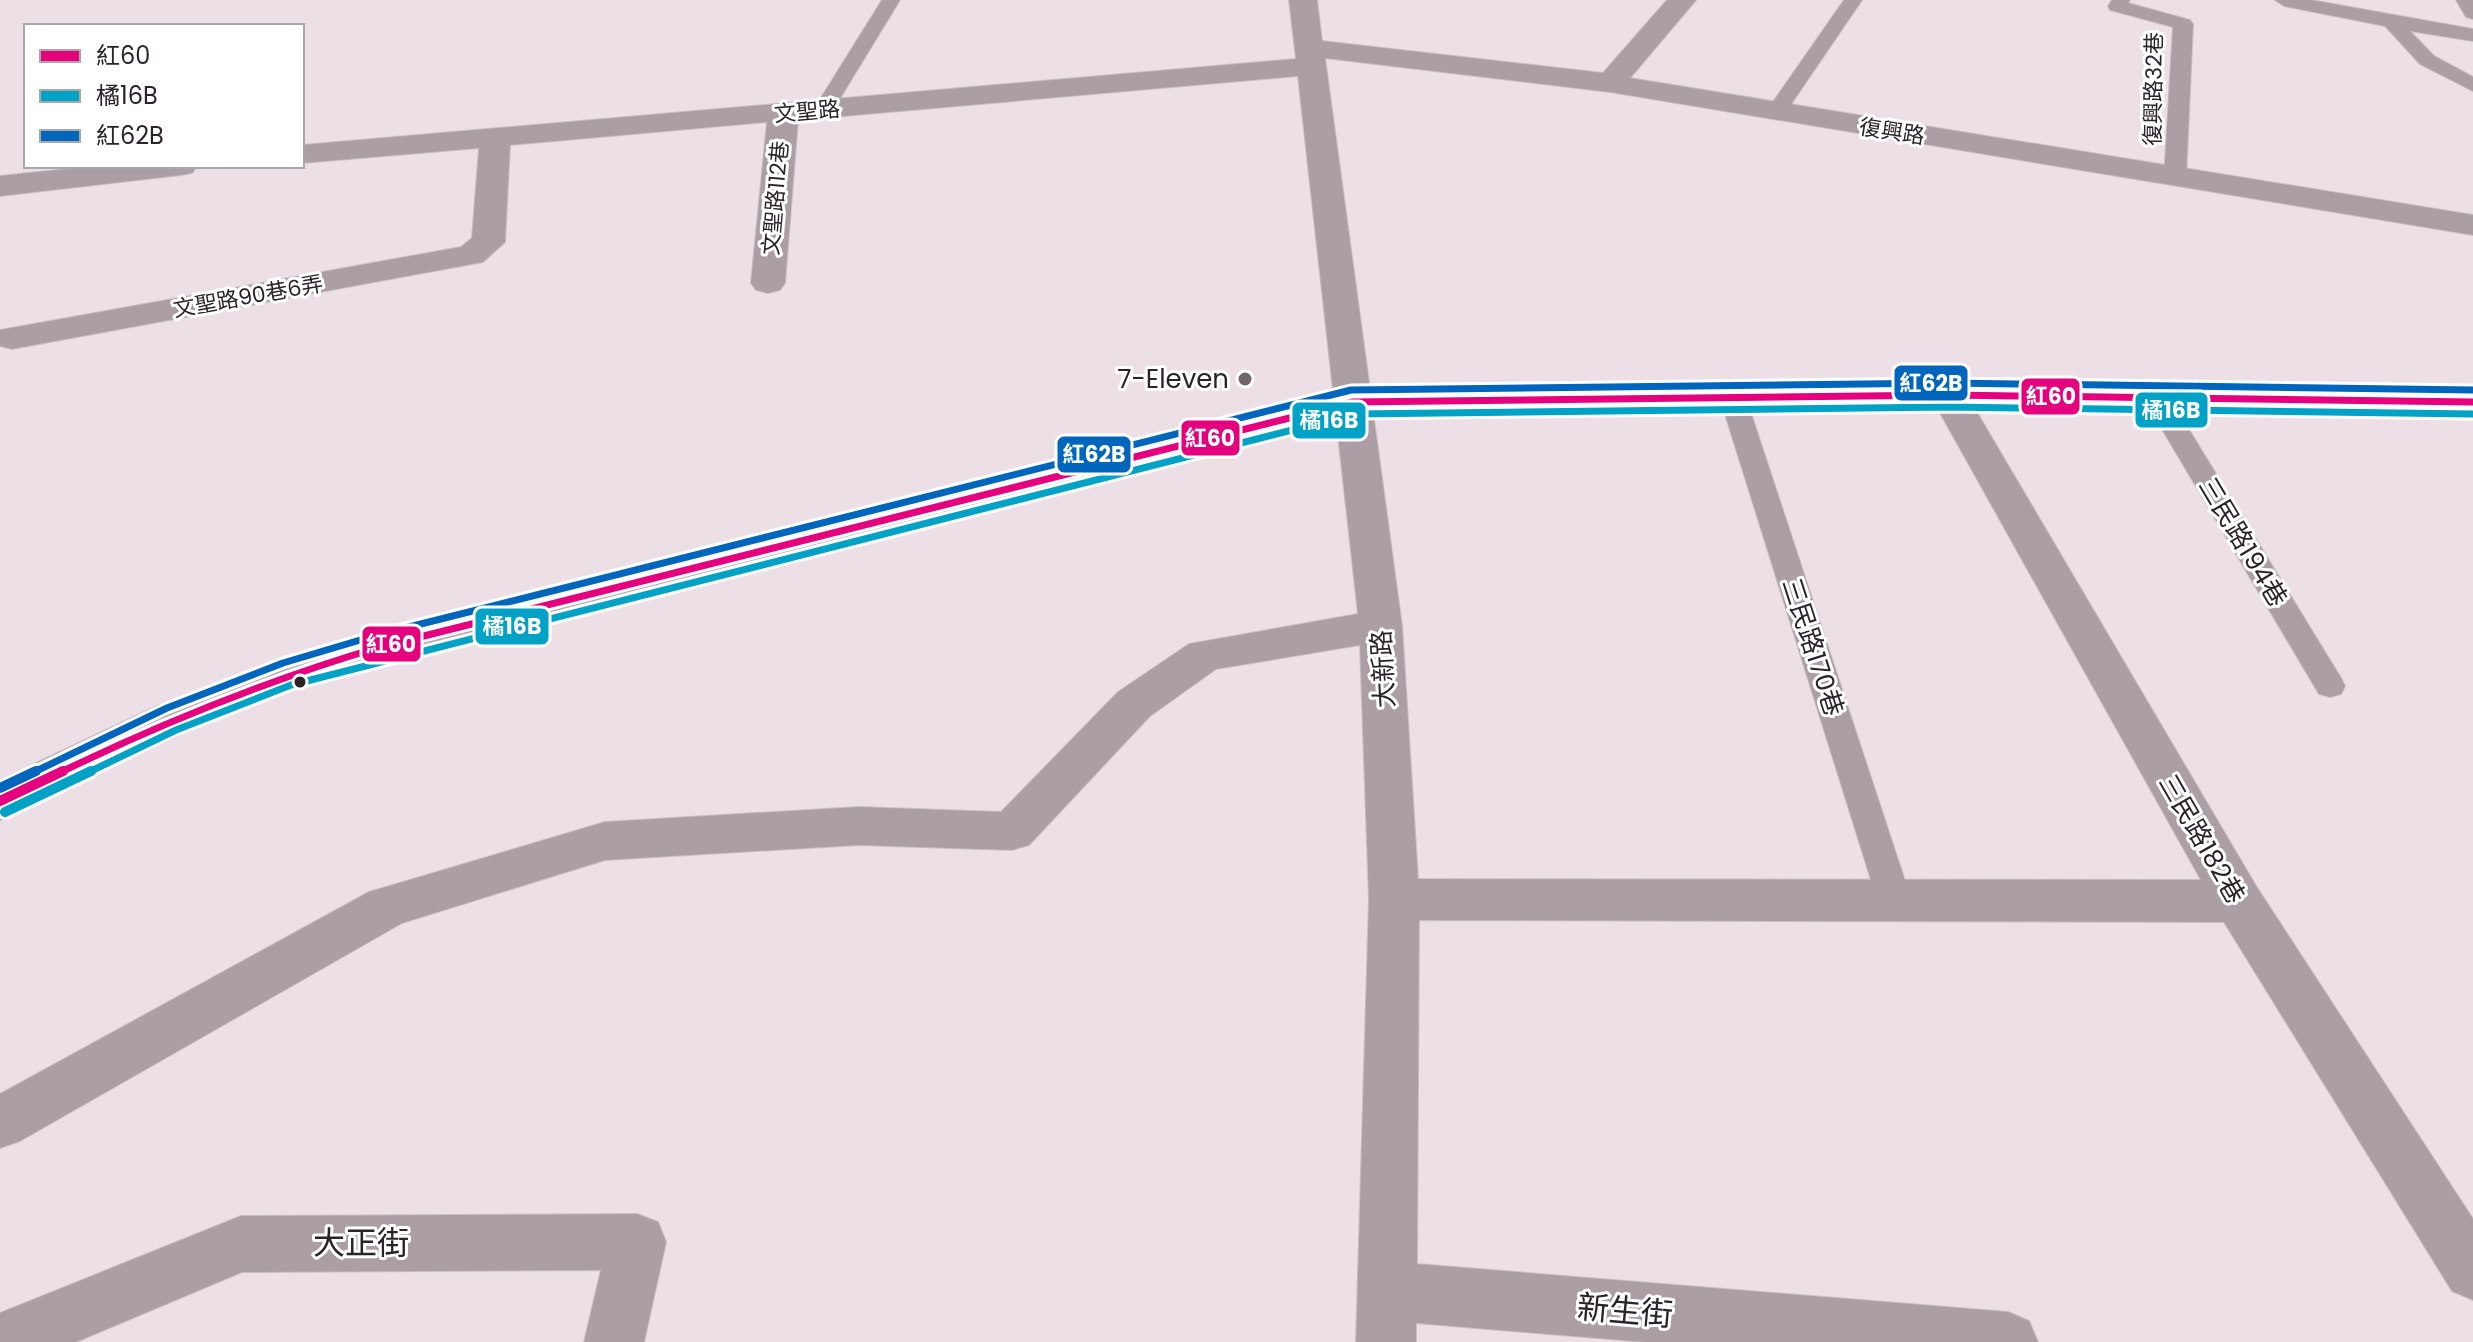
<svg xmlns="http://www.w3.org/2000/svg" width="2473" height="1342" font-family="Poppins,'Noto Sans TC',sans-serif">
<rect width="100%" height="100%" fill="#ece0e6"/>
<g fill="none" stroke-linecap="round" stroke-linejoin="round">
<defs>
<path id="lane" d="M882 0H900L831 113H817L814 109Z
M1844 0H1862L1783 116H1769L1766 112Z
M2112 0H2130L2128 3 2190 20 2193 24 2186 178 2183 183 2175 184 2164 178 2173 27 2110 10 2108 6Z
M2275 0H2311L2473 29V41L2410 31 2434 56 2473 77V91L2420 64 2385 26 2284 6Z
M2456 0H2473V19L2466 17Z
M1732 387 1745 395 1911 899 1906 909 1894 913 1882 909 1877 899 1719 395Z
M2156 389 2169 397 2341 678 2345 686 2341 694 2330 697 2319 694 2143 397Z"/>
<path id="street" d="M1289 0H1317L1322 41 1603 73 1667 0H1696L1630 78 2473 215V235L1610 92 1325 58 1402 626 1418 879 2201 880 1930 395 1936 387 1949 384 1962 387 2256 886 2473 1219V1300L2452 1291 2224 922 1419 920 1417 1264 2008 1312 2029 1321 2038 1342H1645L1416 1323V1342H1356L1369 899 1360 645 1216 669 1150 716 1029 845 1012 850 859 845 605 860 402 923 20 1141 0 1148V1094L369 892 605 822 859 807 1001 812 1118 692 1189 644 1358 614 1298 76 798 120 785 283 780 290 768 293 756 290 751 283 767 122 510 145 505 242 483 262 12 349 0 346V330L461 247 472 238 479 148 302 163V145L1296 59Z
M95 166H197L192 173 181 175 0 196V176Z
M637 1214 658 1222 666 1242 644 1342H584L601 1270 242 1272 76 1342H0V1313L241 1216Z"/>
<path id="secondary" d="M1949 384 2473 390V414L1949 406 1353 414 301 686 187 731 0 820V780L155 707 271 663 380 631 1353 390Z"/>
</defs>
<use href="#lane" stroke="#c8bfc4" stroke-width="2"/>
<use href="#street" stroke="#c8bfc4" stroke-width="2"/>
<use href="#secondary" stroke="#c8bfc4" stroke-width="2"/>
<use href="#lane" fill="#ab9fa5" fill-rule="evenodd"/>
<use href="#street" fill="#ab9fa5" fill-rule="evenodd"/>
<use href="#secondary" fill="#b5a8af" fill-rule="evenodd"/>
<defs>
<path id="bus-1-far1" d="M59 773C164 722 268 680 380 647L1353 402 1949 395 2473 402"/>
<path id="bus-1" d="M0 801 63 771"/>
<path id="bus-2-far1" d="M87 773 176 730 291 685 1355 414 1949 407 2473 414"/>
<path id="bus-2" d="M5 812 91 771"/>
<path id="bus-3-far1" d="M32 773 167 708 283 663 377 635 1351 390 1949 383 2473 390"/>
<path id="bus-3" d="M0 788 36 771"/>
</defs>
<use href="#bus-1-far1" stroke="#fff" stroke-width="13"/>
<use href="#bus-1" stroke="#fff" stroke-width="16"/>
<use href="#bus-2-far1" stroke="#fff" stroke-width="13"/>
<use href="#bus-2" stroke="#fff" stroke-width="16"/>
<use href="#bus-3-far1" stroke="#fff" stroke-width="13"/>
<use href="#bus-3" stroke="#fff" stroke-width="16"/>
<use href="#bus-1-far1" stroke="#e5007d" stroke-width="7"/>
<use href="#bus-1" stroke="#e5007d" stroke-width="10"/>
<use href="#bus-2-far1" stroke="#02a2c6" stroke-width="7"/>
<use href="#bus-2" stroke="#02a2c6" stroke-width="10"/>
<use href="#bus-3-far1" stroke="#0065bd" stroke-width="7"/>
<use href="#bus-3" stroke="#0065bd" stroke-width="10"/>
</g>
<circle fill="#6f656a" stroke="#fff" stroke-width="3" cx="1245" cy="379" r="8"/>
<circle fill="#2b2327" stroke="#fff" stroke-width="3" cx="300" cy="682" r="7"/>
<g text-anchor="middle" stroke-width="6" stroke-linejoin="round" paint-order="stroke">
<g font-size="22" fill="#2b2327" stroke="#fff">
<text transform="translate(2153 89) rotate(-89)" y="8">復興路32巷</text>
<text transform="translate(807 111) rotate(-5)" y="8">文聖路</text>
<text transform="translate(1892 131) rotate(9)" y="8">復興路</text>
<text transform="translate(775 198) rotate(-85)" y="8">文聖路112巷</text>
<text transform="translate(248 296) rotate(-10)" y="8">文聖路90巷6弄</text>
</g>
<g font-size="26" fill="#2b2327" stroke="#fff" text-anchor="end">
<text x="1229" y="388">7-Eleven</text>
</g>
<g font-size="26" fill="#2b2327" stroke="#fff">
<text transform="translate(2243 542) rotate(59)" y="9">三民路194巷</text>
<text transform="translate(1813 647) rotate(72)" y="9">三民路170巷</text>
<text transform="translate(1383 669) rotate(-93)" y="9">大新路</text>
<text transform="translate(2202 839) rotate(60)" y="9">三民路182巷</text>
</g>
<g font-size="32" fill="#2b2327" stroke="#fff">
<text x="361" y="1254">大正街</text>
<text transform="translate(1625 1311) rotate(5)" y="11">新生街</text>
</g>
</g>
<g stroke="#fff" stroke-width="3">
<rect x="1893" y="364" width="76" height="38" rx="8" fill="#0065bd"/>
<rect x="2020" y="377" width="61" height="39" rx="8" fill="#e5007d"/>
<rect x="2134" y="391" width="75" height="38" rx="8" fill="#02a2c6"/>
<rect x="1291" y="401" width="76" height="39" rx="8" fill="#02a2c6"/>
<rect x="1180" y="419" width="61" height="38" rx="8" fill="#e5007d"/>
<rect x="1056" y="435" width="76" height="39" rx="8" fill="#0065bd"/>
<rect x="474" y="607" width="76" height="39" rx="8" fill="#02a2c6"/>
<rect x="361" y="625" width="61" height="38" rx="8" fill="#e5007d"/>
</g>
<g font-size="22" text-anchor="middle" font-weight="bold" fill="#fff">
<text x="1931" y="391">紅62B</text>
<text x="2051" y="404">紅60</text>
<text x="2171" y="418">橘16B</text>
<text x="1329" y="428">橘16B</text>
<text x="1210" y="446">紅60</text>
<text x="1094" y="462">紅62B</text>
<text x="512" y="634">橘16B</text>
<text x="391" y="652">紅60</text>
</g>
<rect x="24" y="24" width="280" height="144" fill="#ffffff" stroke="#aaa7a9" stroke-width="2"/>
<rect x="40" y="50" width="40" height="12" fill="#e5007d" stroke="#aaa7a9" stroke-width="2"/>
<text x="96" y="64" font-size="24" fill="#2b2327">紅60</text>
<rect x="40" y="90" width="40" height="12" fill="#02a2c6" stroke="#aaa7a9" stroke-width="2"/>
<text x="96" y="104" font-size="24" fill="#2b2327">橘16B</text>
<rect x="40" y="130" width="40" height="12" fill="#0065bd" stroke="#aaa7a9" stroke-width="2"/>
<text x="96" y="144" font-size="24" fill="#2b2327">紅62B</text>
</svg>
